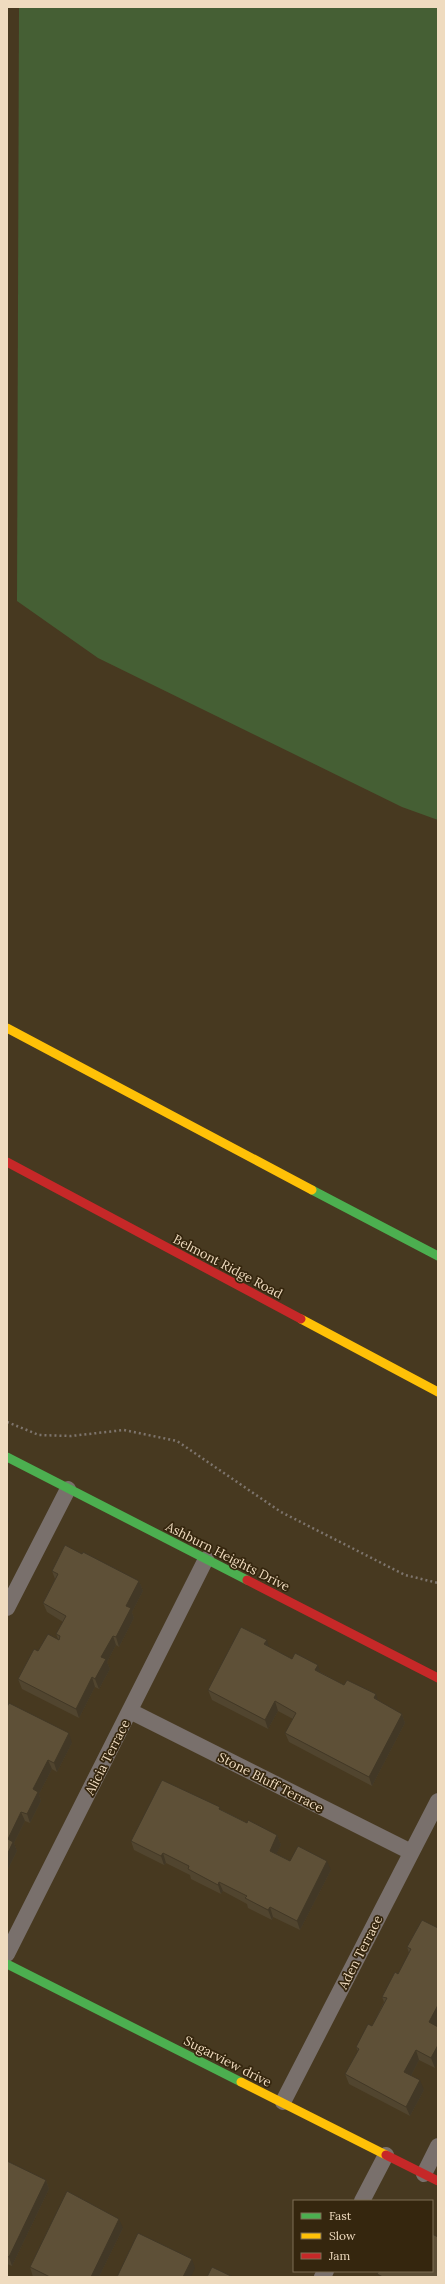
<svg xmlns="http://www.w3.org/2000/svg" width="445" height="2284" font-family="Lora,serif">
<rect width="100%" height="100%" fill="#473920"/>
<path fill="#455f34" d="M19 7H438V820L402 807 98 658 17 601Z"/>
<g fill="none" stroke-linecap="round" stroke-linejoin="round">
<path stroke="#7d746c" stroke-width="2.5" stroke-dasharray="2 3" stroke-linecap="butt" d="M7 1422 39 1435 71 1436 124 1430 177 1441 281 1512 405 1575 438 1583"/>
<path stroke="#79706c" stroke-width="16" d="M7 1608 68 1489
M130 1711 411 1852
M7 1954 206 1559
M283 2102 438 1801
M424 2174 438 2146
M362 2201 386 2155
M322 2277 326 2271"/>
<path stroke="#4caf50" stroke-width="9" d="M312 1190 438 1256
M7 1457 247 1580
M7 1964 241 2082"/>
<path stroke="#ffc107" stroke-width="9" d="M7 1028 312 1190
M301 1319 438 1392
M241 2082 386 2155"/>
<path stroke="#c62828" stroke-width="9" d="M7 1162 301 1319
M247 1580 438 1678
M386 2155 438 2181"/>
</g>
<path fill="#51452f" d="M82 1554 139 1581 143 1591 132 1612 134 1618 119 1647 116 1645 107 1662 110 1669 99 1689 95 1687 79 1718 22 1689 18 1679 38 1651 58 1639 56 1634 63 1622 47 1612 43 1603 55 1579 52 1571Z
M269 1647 292 1659 320 1672 344 1685 378 1701 402 1714 405 1723 372 1786 289 1742 285 1733 293 1719 278 1711 268 1729 212 1700 208 1690Z
M7 1707 72 1743 57 1772 52 1769 39 1794 41 1801 30 1823 25 1821 14 1843 17 1851 7 1871Z
M222 1810 247 1823 277 1835 281 1845 276 1854 290 1861 331 1870 300 1930 273 1917 272 1920 248 1908 247 1904 223 1891 221 1894 191 1879 190 1875 166 1863 164 1865 134 1850 131 1841Z
M438 1928V2022L436 2025 435 2068 419 2060 411 2076 424 2090 410 2116 349 2084 345 2074 358 2051 356 2047 372 2026 384 2002 382 1997 398 1974 409 1953 407 1947Z
M7 2161 46 2180 49 2189 12 2266 7 2264Z
M123 2228 99 2277H33L30 2267Z"/>
<path fill="#423826" d="M7 1515 9 1521 7 1526Z
M139 1581 143 1591 132 1612 134 1618 119 1647 116 1637 126 1606Z
M113 1636 116 1645 107 1662 110 1669 99 1689 95 1679 101 1657Z
M267 1640 270 1650 264 1644Z
M318 1665 321 1674 315 1670Z
M92 1677 95 1687 79 1718 76 1709Z
M376 1694 379 1704 374 1698Z
M275 1701 278 1711 268 1729 265 1720Z
M402 1714 405 1723 372 1786 369 1777Z
M69 1733 72 1743 57 1772 54 1763Z
M48 1760 52 1769 39 1794 41 1801 30 1823 27 1814 33 1789Z
M21 1812 25 1821 14 1843 17 1851 7 1871 8 1839Z
M277 1835 281 1845 273 1860 270 1851Z
M163 1853 166 1863 164 1865 161 1856Z
M327 1861 331 1870 300 1930 297 1921Z
M219 1882 223 1891 221 1894 218 1885Z
M270 1907 273 1917 272 1920 268 1910Z
M438 2005V2022L433 2031 429 2022Z
M438 2045V2061L435 2068 431 2058Z
M416 2050 419 2060 408 2082 404 2072Z
M420 2080 424 2090 410 2116 406 2107Z
M46 2180 49 2189 12 2266 9 2257Z
M119 2219 123 2228 99 2277H91Z
M192 2259 195 2268 191 2277H183Z"/>
<path fill="#5e5037" stroke="#423826" d="M65 1545 82 1554 83 1552 139 1581 126 1606 131 1608 116 1637 113 1636 101 1657 106 1659 95 1679 92 1677 76 1709 18 1679 34 1649 38 1651 48 1634 59 1640 60 1636 56 1634 66 1616 43 1603 58 1574 52 1571Z
M241 1627 267 1640 264 1644 292 1659 295 1653 318 1665 315 1670 344 1685 347 1680 376 1694 374 1698 402 1714 369 1777 285 1733 296 1713 275 1701 265 1720 208 1690Z
M9 1703 69 1733 54 1763 48 1760 33 1789 38 1792 27 1814 21 1812 8 1839 13 1842 7 1855V1707Z
M162 1780 220 1807 219 1809 247 1823 248 1820 277 1835 270 1851 290 1861 298 1846 327 1861 297 1921 270 1907 268 1910 245 1898 247 1896 219 1882 218 1885 188 1869 189 1866 163 1853 161 1856 131 1841Z
M422 1920 438 1928V2005L429 2022 438 2027V2045L431 2058 416 2050 404 2072 420 2080 406 2107 345 2074 359 2049 356 2047 368 2024 372 2026 387 1998 382 1997 395 1972 398 1974 411 1949 407 1947Z
M7 2161 46 2180 9 2257 7 2256Z
M67 2191 119 2219 91 2277H50L30 2267Z
M138 2233 192 2259 183 2277H117Z
M432 2234 438 2237V2277H383L377 2274 379 2271H432Z
M212 2267 233 2277H207Z"/>
<g text-anchor="middle" stroke-width="3.5" stroke-linejoin="round" paint-order="stroke">
<g font-size="13" fill="#efdbbf" stroke="#35260e">
<text transform="translate(228 1266) rotate(28)" y="5">Belmont Ridge Road</text>
<text transform="translate(228 1556) rotate(27)" y="5">Ashburn Heights Drive</text>
<text transform="translate(107 1757) rotate(-63)" y="5">Alicia Terrace</text>
<text transform="translate(271 1782) rotate(27)" y="5">Stone Bluff Terrace</text>
<text transform="translate(360 1952) rotate(-63)" y="5">Aden Terrace</text>
<text transform="translate(228 2061) rotate(27)" y="5">Sugarview drive</text>
</g>
</g>
<rect width="445" height="2284" fill="none" stroke="#efdbbf" stroke-width="16"/>
<rect x="293" y="2200" width="140" height="72" fill="#35260e" stroke="#7f6e55"/>
<rect x="301" y="2213" width="20" height="6" fill="#4caf50" stroke="#7f6e55"/>
<text x="329" y="2220" font-size="12" fill="#efdbbf">Fast</text>
<rect x="301" y="2233" width="20" height="6" fill="#ffc107" stroke="#7f6e55"/>
<text x="329" y="2240" font-size="12" fill="#efdbbf">Slow</text>
<rect x="301" y="2253" width="20" height="6" fill="#c62828" stroke="#7f6e55"/>
<text x="329" y="2260" font-size="12" fill="#efdbbf">Jam</text>
</svg>
